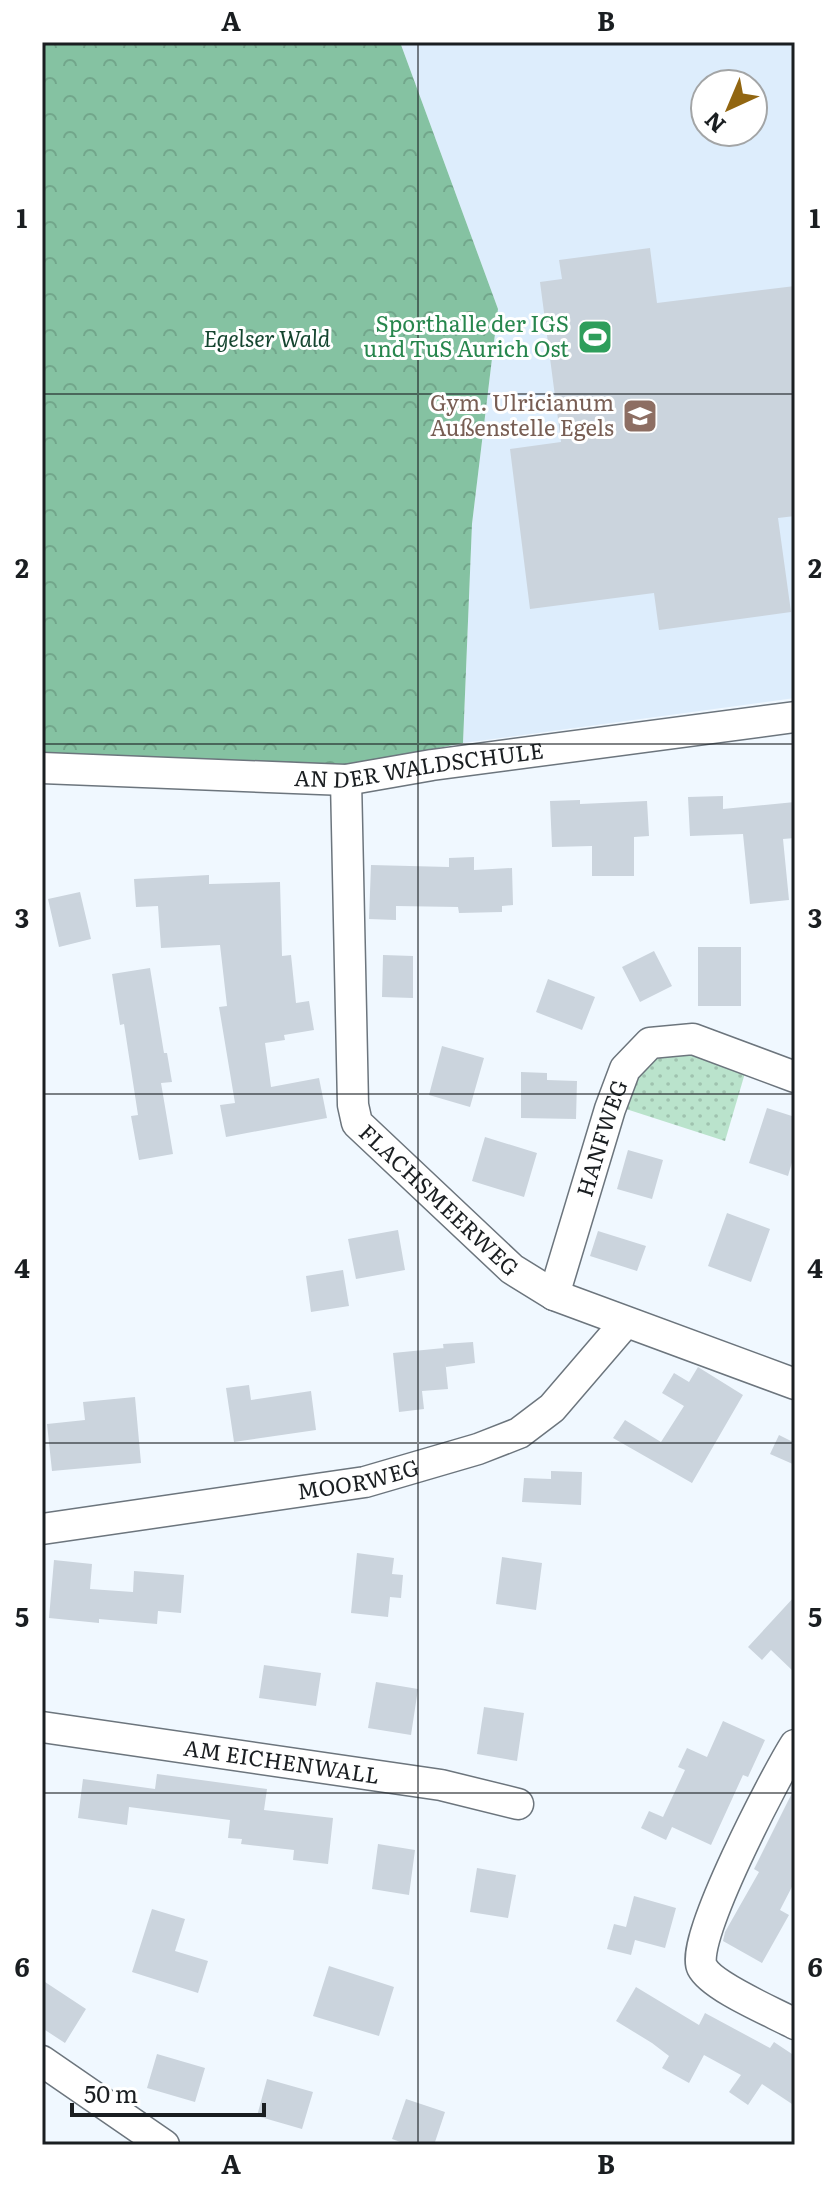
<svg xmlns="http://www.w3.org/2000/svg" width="837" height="2187" font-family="Literata,serif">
<defs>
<pattern id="forest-crowns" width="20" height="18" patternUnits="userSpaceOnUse" patternTransform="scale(2)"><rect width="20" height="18" fill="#85c2a2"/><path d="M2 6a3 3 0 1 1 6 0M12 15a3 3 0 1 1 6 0" fill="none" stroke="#72a68b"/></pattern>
<pattern id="park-dots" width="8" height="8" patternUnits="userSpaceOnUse" patternTransform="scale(2)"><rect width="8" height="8" fill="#bae3cc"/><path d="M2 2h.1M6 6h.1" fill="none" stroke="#9fc2af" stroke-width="1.8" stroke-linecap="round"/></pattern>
</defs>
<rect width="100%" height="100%" fill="#f0f8ff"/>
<path fill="#ddedfc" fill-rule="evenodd" d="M400 42H795V698L463 743 472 524 498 309ZM705 84H753V132H705Z"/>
<path fill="url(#forest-crowns)" d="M42 42H400L498 309 472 524 463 743 345 767 42 753Z"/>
<path fill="url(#park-dots)" d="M677 1051 745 1073 725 1141 626 1109 636 1079 652 1061Z"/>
<path fill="#cbd4dd" d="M650 248 657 303 795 286V516L778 518 791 612 659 630 654 593 530 609 510 449 561 442 540 282 562 279 559 260Z
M723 796V809L795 802V838L783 839 789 900 750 904 743 834 690 836 688 797Z
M580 800V804L647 801 649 836 634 837V876H592V846L552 847 550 801Z
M474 857V870L512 868 513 905 502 906V912L459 913 458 907 396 906V920L369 919 371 865 449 867V858Z
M209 875V884L280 882 282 956 291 955 296 1003 309 1001 314 1030 284 1035 285 1040 265 1043 271 1087 319 1078 327 1118 226 1137 220 1105 235 1103 219 1007 227 1006 220 945 161 948 158 906 136 907 134 879Z
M80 892 91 939 59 947 48 899Z
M698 947H741V1006H698Z
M654 951 672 986 640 1002 622 967Z
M383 955 413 956V998L382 997Z
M150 968 164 1053H167L172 1082 161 1083 173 1154 139 1160 131 1116 138 1115 124 1024 120 1025 112 974Z
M548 979 595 997 582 1030 536 1012Z
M442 1046 484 1058 470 1107 429 1095Z
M521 1072 547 1073V1080L577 1081 576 1119 521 1118Z
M767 1108 795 1117V1152L788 1176 749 1163Z
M485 1137 537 1153 524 1197 472 1181Z
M628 1150 663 1160 652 1199 617 1189Z
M727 1213 770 1229 751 1282 708 1266Z
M398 1230 405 1270 356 1279 348 1239Z
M598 1231 646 1246 637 1271 590 1256Z
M343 1270 349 1306 311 1312 306 1276Z
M473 1342 475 1363 446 1367 443 1344Z
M444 1348 448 1389 422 1391 424 1409 399 1412 393 1353Z
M698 1367 743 1395 692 1483 613 1438 625 1420 661 1442 684 1406 662 1393 674 1373 689 1382Z
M249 1385 251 1400 311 1391 316 1430 234 1442 226 1388Z
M135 1397 141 1463 52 1471 47 1424 85 1420 83 1402Z
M779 1435 795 1443V1465L770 1454Z
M551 1471 582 1472 581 1505 522 1502 524 1478 551 1479Z
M357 1553 394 1558 392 1574 403 1575 401 1598 390 1597 388 1617 351 1613Z
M502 1557 542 1563 536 1610 496 1604Z
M54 1560 92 1564 90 1589 133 1592 134 1571 184 1575 181 1613 158 1611 157 1624 99 1619V1623L49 1618Z
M795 1596V1673L771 1650 762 1660 748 1647Z
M264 1665 321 1673 316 1706 259 1698Z
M376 1682 418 1689 411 1735 368 1728Z
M484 1707 524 1713 517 1761 477 1754Z
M723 1721 765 1740 748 1777 743 1775 711 1845 672 1827 666 1840 641 1828 649 1811 663 1817 685 1770 678 1767 687 1748 707 1757Z
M157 1774 267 1789 264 1810 333 1818 328 1864 293 1860 294 1850 241 1844 242 1839 228 1838 230 1820 129 1807 127 1825 78 1818 83 1779 155 1789Z
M795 1787V1881L780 1910 789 1915 762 1963 723 1941 725 1932 759 1872 754 1869Z
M378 1844 415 1850 409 1895 372 1889Z
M477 1868 516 1875 508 1918 470 1912Z
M634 1896 676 1908 665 1948 635 1940 631 1955 607 1949 614 1924 626 1927Z
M152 1909 185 1919 175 1951 208 1961 198 1993 132 1972Z
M329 1966 394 1987 379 2036 313 2016Z
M42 1980 86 2009 65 2043 42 2028Z
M636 1987 699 2025 705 2013 770 2048 774 2042 795 2056V2106L762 2084 748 2105 729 2092 741 2075 704 2055 689 2083 662 2068 669 2056 652 2043 616 2021Z
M157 2054 205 2068 195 2102 147 2088Z
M267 2079 313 2092 302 2129 257 2116Z
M406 2099 445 2112 434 2145H409L392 2139Z"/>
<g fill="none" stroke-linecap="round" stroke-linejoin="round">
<defs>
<g id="street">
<path id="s1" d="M42 768 346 780 432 765 795 717"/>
<path id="s2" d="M346 780 353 1105 357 1123 512 1269 554 1295 795 1384"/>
<path id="s3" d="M554 1295 610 1109 625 1069 650 1043 693 1039 795 1077"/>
<path id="s4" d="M42 1529 365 1482 478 1449 519 1433 552 1408 625 1323"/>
<path id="s5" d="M42 1727 441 1785 518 1804"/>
<path d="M795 1745C776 1775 689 1941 702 1967 712 1987 773 2012 795 2024"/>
<path d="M42 2061 164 2145"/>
</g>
</defs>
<use href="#street" stroke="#6c757d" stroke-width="33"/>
<use href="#street" stroke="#fff" stroke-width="30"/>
</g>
<path fill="none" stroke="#1a1e21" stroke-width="2" stroke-opacity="0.55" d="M418 42V2145M42 394H795M42 744H795M42 1094H795M42 1443H795M42 1793H795"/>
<defs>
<symbol id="stadium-square" viewBox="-11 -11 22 22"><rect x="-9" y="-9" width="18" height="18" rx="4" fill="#2e9e5b" stroke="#fff"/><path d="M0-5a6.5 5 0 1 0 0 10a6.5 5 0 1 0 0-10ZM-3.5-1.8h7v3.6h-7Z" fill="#fff"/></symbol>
<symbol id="school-square" viewBox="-11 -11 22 22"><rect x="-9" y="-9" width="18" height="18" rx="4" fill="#8d6e63" stroke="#fff"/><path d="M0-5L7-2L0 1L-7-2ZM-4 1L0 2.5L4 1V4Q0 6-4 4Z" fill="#fff"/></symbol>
</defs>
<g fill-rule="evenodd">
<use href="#stadium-square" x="575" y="317" width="40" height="40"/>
<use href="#school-square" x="620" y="396" width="40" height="40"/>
</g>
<g text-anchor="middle" stroke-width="6" stroke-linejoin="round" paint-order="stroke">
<g font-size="22" fill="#27864d" stroke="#fff" text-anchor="end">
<text x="569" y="332">Sporthalle der IGS<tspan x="569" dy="25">und TuS Aurich Ost</tspan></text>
</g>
<g font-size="22" font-style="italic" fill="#14452f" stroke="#fff">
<text x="267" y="347">Egelser Wald</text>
</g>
<g font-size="22" fill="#785e54" stroke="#fff" text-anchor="end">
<text x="614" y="411">Gym. Ulricianum<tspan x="614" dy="25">Außenstelle Egels</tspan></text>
</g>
<g font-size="22" fill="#1a1e21" stroke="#fff">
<text dy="8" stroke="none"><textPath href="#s1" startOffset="378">AN DER WALDSCHULE</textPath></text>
<text dy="8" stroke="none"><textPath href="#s3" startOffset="164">HANFWEG</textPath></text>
<text dy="8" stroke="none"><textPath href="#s2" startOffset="456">FLACHSMEERWEG</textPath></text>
<text dy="8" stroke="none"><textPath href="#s4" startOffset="320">MOORWEG</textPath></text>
<text dy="8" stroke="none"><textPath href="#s5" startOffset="242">AM EICHENWALL</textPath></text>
</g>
</g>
<rect width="837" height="2187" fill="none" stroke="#ffffff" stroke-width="88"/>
<g transform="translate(729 108) rotate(224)"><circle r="38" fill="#ffffff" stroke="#a3a5a6" stroke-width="2"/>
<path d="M0-6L14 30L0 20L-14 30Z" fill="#926611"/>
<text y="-12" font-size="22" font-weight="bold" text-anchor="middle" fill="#1a1e21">N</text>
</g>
<path d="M72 2103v12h192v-12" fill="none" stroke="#1a1e21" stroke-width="4"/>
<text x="84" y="2103" font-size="24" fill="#1a1e21" stroke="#ffffff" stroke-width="6" paint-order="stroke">50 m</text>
<rect x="44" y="44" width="749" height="2099" fill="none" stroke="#1a1e21" stroke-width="3"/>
<g font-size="26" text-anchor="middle" font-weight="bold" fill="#1a1e21">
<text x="231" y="31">A</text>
<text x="606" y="31">B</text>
<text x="22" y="228">1</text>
<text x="815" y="228">1</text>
<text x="22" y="578">2</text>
<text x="815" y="578">2</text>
<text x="22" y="928">3</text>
<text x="815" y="928">3</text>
<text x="22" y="1278">4</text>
<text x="815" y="1278">4</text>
<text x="22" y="1627">5</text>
<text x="815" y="1627">5</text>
<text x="22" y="1977">6</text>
<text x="815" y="1977">6</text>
<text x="231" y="2174">A</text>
<text x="606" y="2174">B</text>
</g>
</svg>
